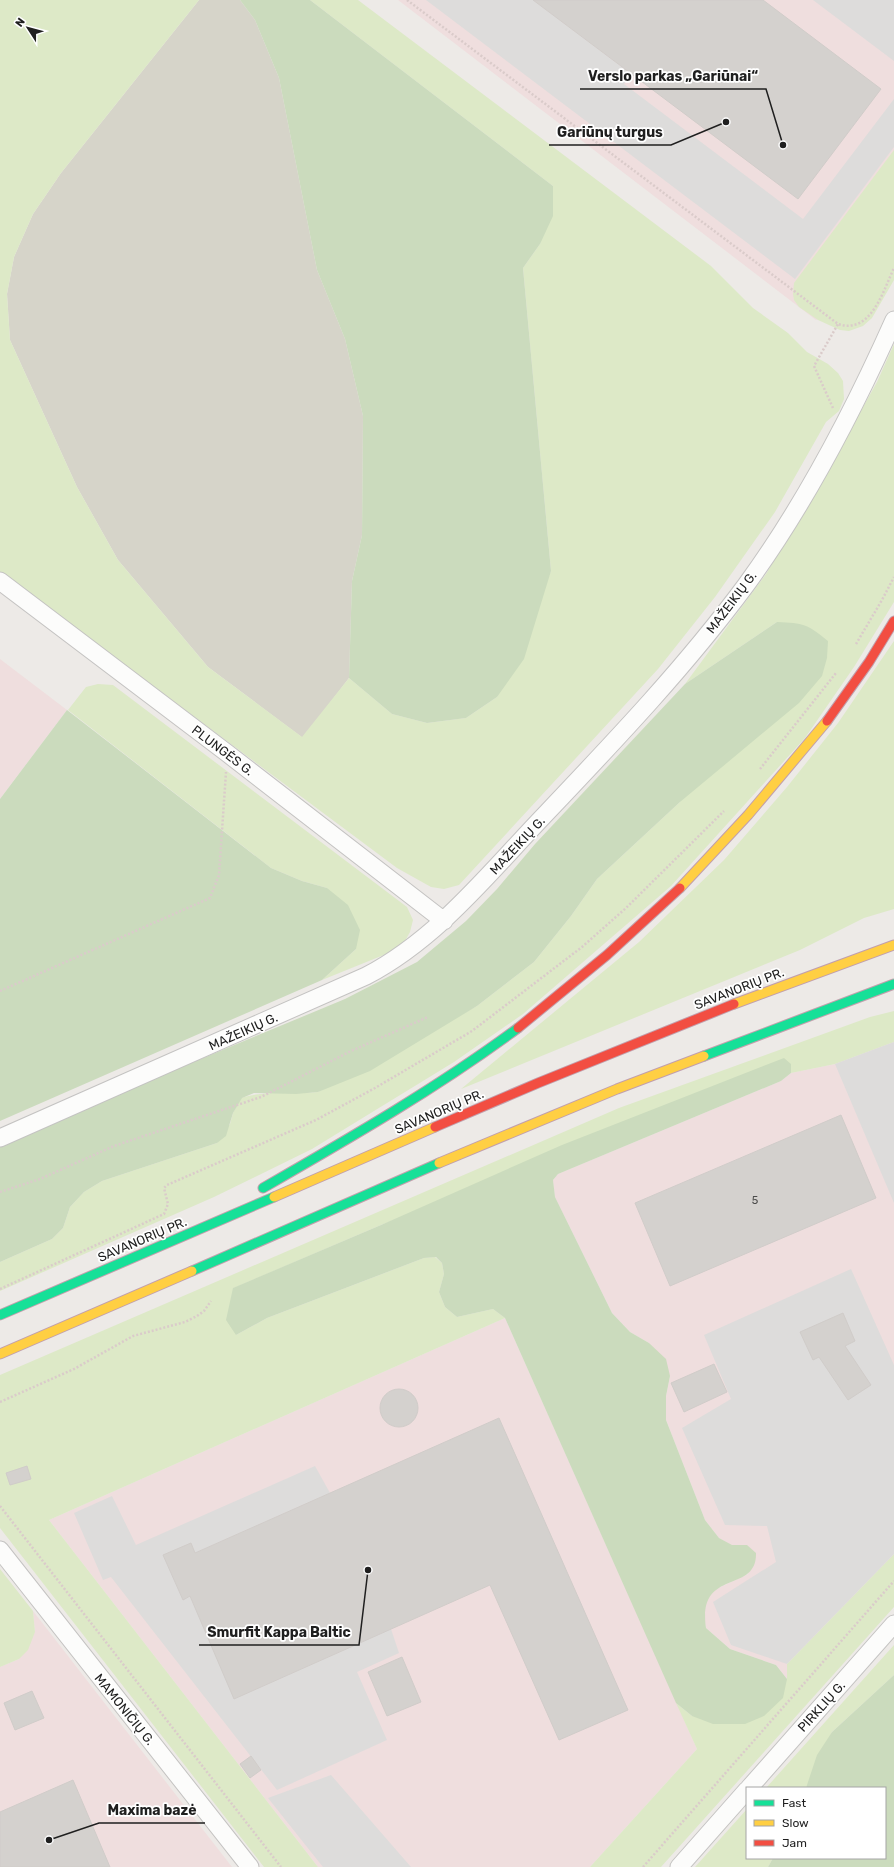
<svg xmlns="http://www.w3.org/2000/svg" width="894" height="1867" font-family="Rubik,sans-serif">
<rect width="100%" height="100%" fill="#edeae7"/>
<path fill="#efdede" d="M398 0H894V245L876 283 816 320Z
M0 659 67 710 0 799Z
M894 1042V1554L787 1664V1679L776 1665 730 1649 706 1628 704 1617 706 1601 714 1590 748 1574 747 1545H731L719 1538 705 1520 666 1420V1396L670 1376 649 1343 630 1332 612 1313 555 1197 553 1180 558 1174 781 1081 791 1073 835 1064Z
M505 1318 697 1749 590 1867H318L49 1520Z
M33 1611 232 1867H0V1667L19 1659 35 1632Z"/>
<path fill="#d6d4c9" d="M199 0H240L255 20 279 78 317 270 345 339 363 416 362 535 352 581 349 678 303 738 208 667 118 560 77 487 10 340 7 294 14 257 33 214 61 173Z"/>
<path fill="#dde9c7" d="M0 0H199L61 173 33 214 14 257 7 294 10 340 77 487 118 560 208 667 302 737 349 678 392 714 427 723 466 718 497 697 551 571 523 268 540 244 553 186 310 0H358L711 266 753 308 788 333 807 352 828 364 838 373 843 381 844 399 839 411 826 422 775 512 715 597 658 669 459 885 444 889 431 887 397 868 0 572Z
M894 150V280L872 318 863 326 849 331 840 330 818 320 799 307 794 300 793 294 794 283Z
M894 344V602L854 667 805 738 671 886 523 1014 454 1062 312 1149 214 1197 0 1291V1262L52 1239 63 1228 70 1207 84 1192 102 1181 217 1143 230 1124 233 1113 241 1098C264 1090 294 1094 318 1092L477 1006 534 962 571 916 597 879 680 802 777 622 685 684 766 574 817 489 877 382Z
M894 641V909L864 918 800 950 461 1089 639 942 724 860 787 787 838 723Z
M98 684 113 685 407 907 413 920 410 932 405 941 396 950 322 980 356 949 327 888 302 881 271 868 68 710 86 687Z
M894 1011V1042L835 1064 791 1073V1064L381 1225 234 1288 236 1335 267 1318 424 1258 435 1257 442 1263 444 1274 439 1292 445 1307 457 1317 493 1309 505 1318 49 1520 318 1867H264L0 1528V1375L619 1108 870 1017Z
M894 1554V1607L661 1867H590L697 1749 676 1703 692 1716 787 1679V1664Z
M0 1569 33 1611 35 1632 28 1650 19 1659 0 1667Z
M894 1645V1675L832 1732 806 1788H766Z
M747 1809V1858H773L768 1867H695Z"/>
<path fill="#cbdbbd" d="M240 0H310L553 186V216L540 244 523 268 551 571 524 659 497 697 466 718 427 723 392 714 349 678 352 581 362 535 363 416 345 339 317 270 279 78 255 20Z
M777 622C804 623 807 624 828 641L827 658 822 676 799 703 680 802 597 879 571 916 534 962 477 1006 370 1071 318 1092 296 1094 254 1093 242 1098 233 1113 226 1136 217 1143 102 1181 84 1192 70 1207 63 1228 52 1239 0 1262V1145L71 1113 345 999 417 962 466 921 497 889 535 844 685 684Z
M67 710 271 868 302 881 327 888 348 905 360 930 356 949 322 980 0 1121V799Z
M784 1058 791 1064V1073L781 1081 558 1174 553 1180 555 1197 612 1313 630 1332 649 1343 666 1359 670 1376 666 1396V1420L705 1520 719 1538 732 1545H747L756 1553C757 1595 697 1567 706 1628L730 1649 776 1665 787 1679 783 1698 764 1716 745 1724H713L692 1716 676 1703 505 1318 493 1309 457 1317 445 1307 439 1292 444 1274 442 1263 436 1257 424 1258 267 1318 236 1335 226 1320 233 1288 381 1225 562 1145Z
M894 1675V1867H768L773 1858H885V1788H806L817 1755 832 1732Z"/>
<path fill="#dddcdb" d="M426 0H533L631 74 624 84 803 219 894 99V147L795 279Z
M813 0H894V61Z
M894 1042V1203L835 1064Z
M851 1269 894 1365V1554L787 1664 731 1645 713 1602 776 1562 767 1526 725 1525 682 1428 731 1399 704 1335Z
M315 1466 330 1493 195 1553 191 1543 163 1555 183 1599 190 1596 235 1698 391 1629 399 1653 357 1672 387 1740 277 1790 111 1577 103 1580 74 1513 112 1496 136 1545Z
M331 1775 411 1867H323L268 1798Z"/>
<path fill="#d4d1ce" stroke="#d0ccc9" d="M533 0H763L881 89 798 199Z
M841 1115 876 1198 670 1286 635 1203Z
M843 1313 855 1341 845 1346 871 1385 848 1400 819 1357 813 1360 800 1332Z
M714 1364 727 1392 684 1412 671 1383Z
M380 1408a19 19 0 1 1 38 0a19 19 0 1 1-38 0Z
M499 1418 628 1710 559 1740 490 1585 234 1699 190 1596 183 1600 163 1555 191 1543 195 1553Z
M27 1466 31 1479 10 1485 6 1473Z
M402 1657 421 1702 387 1716 368 1672Z
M32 1691 44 1718 15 1730 4 1703Z
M251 1756 261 1770 250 1778 240 1764Z
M73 1780 110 1867H0V1812Z"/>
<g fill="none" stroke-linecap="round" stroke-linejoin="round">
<defs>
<path id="street" d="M0 581 227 753 444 921
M0 1138 366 976C435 940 485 878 537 823 610 746 683 670 746 585 806 503 853 412 894 320
M0 1550 250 1867
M749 1788 894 1624
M679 1867 747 1790"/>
<path id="fast" d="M704 1056 894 984
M263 1188C350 1138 437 1088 518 1028
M192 1271 439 1163
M0 1315 274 1197"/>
<path id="slow" d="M680 888 748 815 827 721
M734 1004 894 945
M439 1163 617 1089 704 1056
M274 1197 435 1127
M0 1354 192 1271"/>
<path id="jam" d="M827 721 869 662 894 621
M518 1028 607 955 680 888
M435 1127 538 1083 734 1004"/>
</defs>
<use href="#street" stroke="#c4c3c2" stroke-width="19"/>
<use href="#fast" stroke="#c29fac" stroke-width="11"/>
<use href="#slow" stroke="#c29fac" stroke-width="11"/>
<use href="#jam" stroke="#c29fac" stroke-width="11"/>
<path stroke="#dacbca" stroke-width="2.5" stroke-dasharray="2 2" stroke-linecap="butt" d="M407 0 838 324C871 335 883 291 894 268
M833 408 814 366 838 324
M856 644 882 600 894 577
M760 769 836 673
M0 991 210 898 219 875 226 772
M0 1192 40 1179 114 1146 261 1097 351 1051 428 1017
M0 1289 164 1214 168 1204 164 1188 167 1185 316 1120 375 1088 472 1031 582 947 626 908 724 811
M0 1402 74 1369 133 1336 185 1322 197 1316 204 1311 211 1301
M0 1506 281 1867
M643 1867 894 1581"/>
<use href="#street" stroke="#fcfcfb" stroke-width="17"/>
<use href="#fast" stroke="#16e098" stroke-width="9"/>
<use href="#slow" stroke="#ffcf43" stroke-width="9"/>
<use href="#jam" stroke="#f24e42" stroke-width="9"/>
</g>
<g text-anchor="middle" stroke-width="3.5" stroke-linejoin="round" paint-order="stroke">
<g font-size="11" fill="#4c4c4b">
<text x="755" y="1204">5</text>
</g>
<g font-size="13" fill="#1f1f1f" stroke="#fff">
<text transform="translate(731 602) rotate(-53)" y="5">MAŽEIKIŲ G.</text>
<text transform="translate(223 750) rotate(37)" y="5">PLUNGĖS G.</text>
<text transform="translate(517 845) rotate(-47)" y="5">MAŽEIKIŲ G.</text>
<text transform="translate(739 988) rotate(-21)" y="5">SAVANORIŲ PR.</text>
<text transform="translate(243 1031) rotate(-24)" y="5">MAŽEIKIŲ G.</text>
<text transform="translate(439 1111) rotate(-23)" y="5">SAVANORIŲ PR.</text>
<text transform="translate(142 1239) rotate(-23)" y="5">SAVANORIŲ PR.</text>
<text transform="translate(821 1706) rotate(-48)" y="5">PIRKLIŲ G.</text>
<text transform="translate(125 1709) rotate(51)" y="5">MAMONIČIŲ G.</text>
</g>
</g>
<path fill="none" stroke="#1f1f1f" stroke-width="1.5" d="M783 145L766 89H580M726 122L671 145H549M368 1570L359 1645H199M49 1840L99 1823H205"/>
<g fill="#1f1f1f" stroke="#fff" stroke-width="1.5">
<circle cx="783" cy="145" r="4"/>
<circle cx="726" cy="122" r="4"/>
<circle cx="368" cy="1570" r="4"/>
<circle cx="49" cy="1840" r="4"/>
</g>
<g font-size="14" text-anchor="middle" font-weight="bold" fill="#1f1f1f" stroke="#fff" stroke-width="3.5" stroke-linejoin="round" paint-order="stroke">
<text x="673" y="81">Verslo parkas „Gariūnai“</text>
<text x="610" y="137">Gariūnų turgus</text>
<text x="279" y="1637">Smurfit Kappa Baltic</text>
<text x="152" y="1815">Maxima bazė</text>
</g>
<rect x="746" y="1787" width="140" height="72" fill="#ffffff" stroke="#a5a5a5"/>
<rect x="754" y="1800" width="20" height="6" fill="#16e098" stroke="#a5a5a5"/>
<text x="782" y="1807" font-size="12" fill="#1f1f1f">Fast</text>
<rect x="754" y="1820" width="20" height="6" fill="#ffcf43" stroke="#a5a5a5"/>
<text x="782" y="1827" font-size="12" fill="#1f1f1f">Slow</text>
<rect x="754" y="1840" width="20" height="6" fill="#f24e42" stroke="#a5a5a5"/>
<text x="782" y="1847" font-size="12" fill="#1f1f1f">Jam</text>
<g transform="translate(28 28) rotate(306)" stroke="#ffffff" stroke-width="3" paint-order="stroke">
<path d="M0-3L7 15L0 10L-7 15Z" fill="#1f1f1f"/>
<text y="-6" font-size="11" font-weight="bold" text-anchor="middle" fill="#1f1f1f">N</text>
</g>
</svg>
